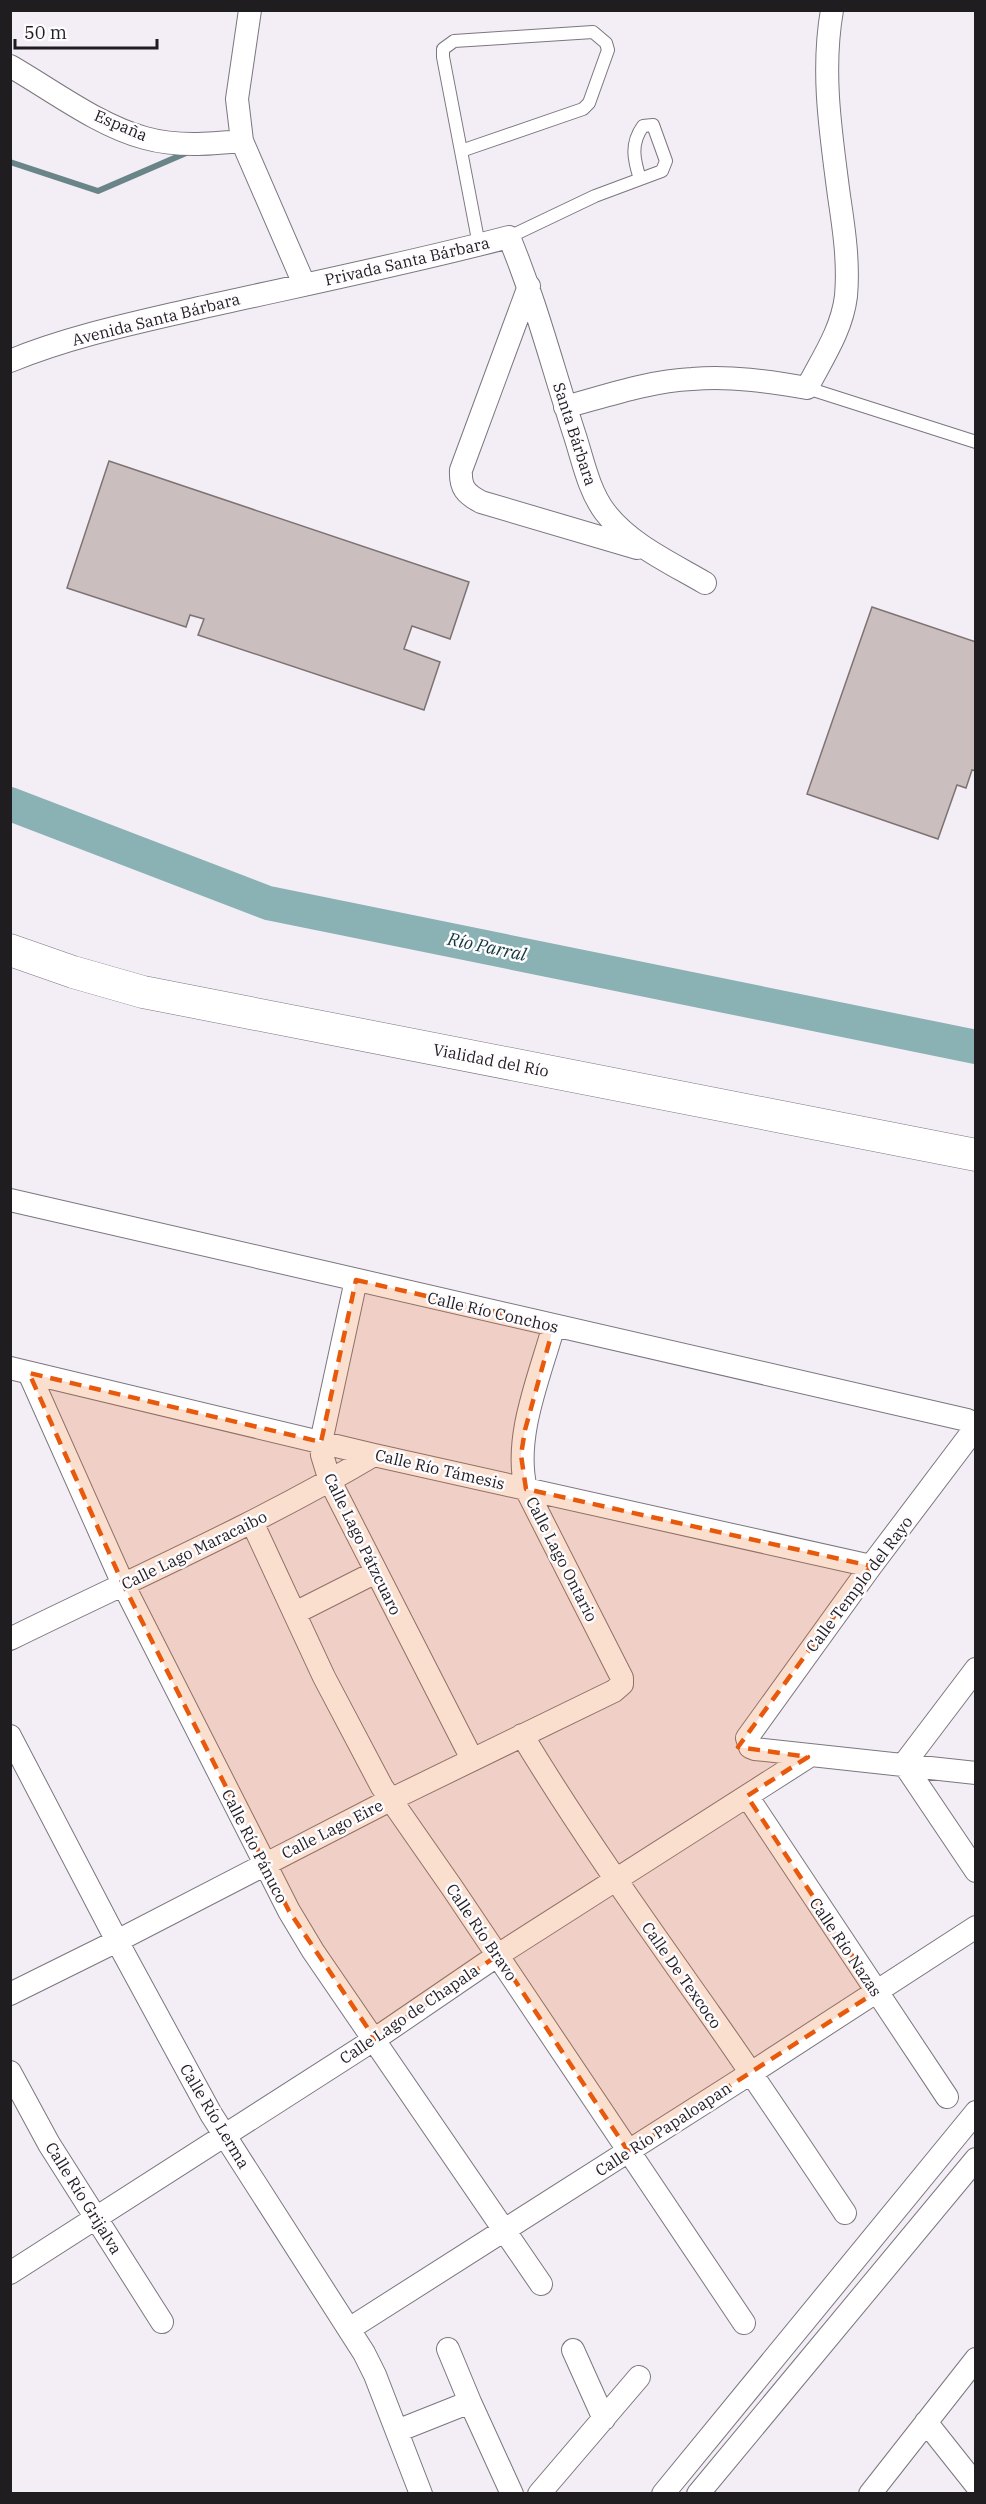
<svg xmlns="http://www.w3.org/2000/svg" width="986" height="2504" font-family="'IBM Plex Serif',serif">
<rect width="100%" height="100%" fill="#f3edf5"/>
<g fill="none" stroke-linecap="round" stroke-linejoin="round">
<path stroke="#6a8587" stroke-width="6" d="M10 162 98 191 186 153"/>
<path stroke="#8ab1b3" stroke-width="34" d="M10 804 268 903 976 1047"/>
</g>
<path fill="#cabfbe" stroke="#7d7372" stroke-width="1.5" d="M109 461 469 582 450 639 412 626 404 649 440 662 424 710 198 635 204 619 190 615 186 627 67 588Z
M872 607 976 642V771L972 770 966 788 957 785 938 839 807 794Z"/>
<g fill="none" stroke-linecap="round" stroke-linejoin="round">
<defs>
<path id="lane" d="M461 151 583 109 589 103 608 50 606 43 593 32 454 41 443 49V57L479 245
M509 237 595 196 662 171 666 161 653 125 643 126C630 144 634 160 640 179
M807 388 976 442"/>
<path id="street" d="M250 10 237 99 242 141 304 284
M10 66C52 90 99 126 145 138 177 147 210 144 242 141
M529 286 461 470C460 488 466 494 481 502L637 548
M10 361C71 336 135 323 199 308 302 285 406 264 509 237 536 302 553 369 575 436 583 461 589 491 605 512 629 544 671 563 705 583
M565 407C606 396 649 381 692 379 731 376 768 381 807 388 822 359 842 330 846 296 849 263 844 229 839 196 831 134 821 73 832 10
M10 1200 967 1420 976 1424
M356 1280 321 1442 322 1455 330 1481 472 1759
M10 1368 374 1455 871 1566
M29 1373 123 1584 289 1911 313 1951 541 2284
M976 1427 871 1566 747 1738 750 1747 755 1749 976 1773
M252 1522 324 1677 382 1787 453 1889 744 2323
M295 1613 376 1572
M10 1639C132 1579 258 1524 374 1455
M976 1669 904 1764 976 1871
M522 1735C580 1831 645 1922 710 2014 756 2079 800 2146 845 2213
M10 1736 117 1941 211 2114 364 2353 375 2375 421 2494
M747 1796 947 2097
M10 1994 117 1941 390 1800 614 1691 622 1684V1678L526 1489C513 1437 540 1376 554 1325
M10 2072 49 2144 162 2322
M10 2273 375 2039 498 1955 808 1757
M349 2329 751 2073 976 1927
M573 2350 604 2419
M470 2402 512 2494
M926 2422 976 2485
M397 2431 470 2402 448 2349
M539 2494 639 2377
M663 2494 976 2112
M698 2494 976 2159
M870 2494 976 2359"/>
<path id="secondary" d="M10 950 73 972 143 992 976 1155"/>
</defs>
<use href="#lane" stroke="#7c767e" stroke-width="14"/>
<use href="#street" stroke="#7c767e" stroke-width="24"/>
<use href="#secondary" stroke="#7c767e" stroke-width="33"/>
<use href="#lane" stroke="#fff" stroke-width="12"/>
<use href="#street" stroke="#fff" stroke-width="22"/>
<use href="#secondary" stroke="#fff" stroke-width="32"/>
</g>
<path fill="#e8590c" fill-opacity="0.2" stroke="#e8590c" stroke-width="4.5" stroke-dasharray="12 8" stroke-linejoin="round" d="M356 1280 554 1325 525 1430 521 1455 526 1489 871 1566 738 1747 808 1757 747 1796 876 1992 628 2151 498 1955 375 2039 289 1911 123 1584 29 1373 321 1442Z"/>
<g text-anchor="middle" stroke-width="5" stroke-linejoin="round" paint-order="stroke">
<g font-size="16" fill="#1f1d20" stroke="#fefcff">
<text transform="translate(121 125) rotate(23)" y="6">España</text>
<text transform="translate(407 261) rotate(-13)" y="6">Privada Santa Bárbara</text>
<text transform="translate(156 319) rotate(-14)" y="6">Avenida Santa Bárbara</text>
<text transform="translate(575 434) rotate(72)" y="6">Santa Bárbara</text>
<text transform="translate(491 1060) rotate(11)" y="6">Vialidad del Río</text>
<text transform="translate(493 1312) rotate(13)" y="6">Calle Río Conchos</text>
<text transform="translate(440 1469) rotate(13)" y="6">Calle Río Támesis</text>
<text transform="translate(363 1544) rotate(64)" y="6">Calle Lago Pátzcuaro</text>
<text transform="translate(194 1550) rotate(-26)" y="6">Calle Lago Maracaibo</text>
<text transform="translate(562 1559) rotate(63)" y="6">Calle Lago Ontario</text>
<text transform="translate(859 1584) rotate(-53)" y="6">Calle Templo del Rayo</text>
<text transform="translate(332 1829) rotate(-27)" y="6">Calle Lago Eire</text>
<text transform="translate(255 1846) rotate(63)" y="6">Calle Río Pánuco</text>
<text transform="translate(482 1932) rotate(56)" y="6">Calle Río Bravo</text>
<text transform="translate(846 1947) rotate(56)" y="6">Calle Río Nazas</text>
<text transform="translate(682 1975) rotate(55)" y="6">Calle De Texcoco</text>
<text transform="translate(409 2014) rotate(-34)" y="6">Calle Lago de Chapala</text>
<text transform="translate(215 2116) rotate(59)" y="6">Calle Río Lerma</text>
<text transform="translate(663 2129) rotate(-33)" y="6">Calle Río Papaloapan</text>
<text transform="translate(84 2198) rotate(58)" y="6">Calle Río Grijalva</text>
</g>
<g font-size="18" font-style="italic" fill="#0f3739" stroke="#fefcff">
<text transform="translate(487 947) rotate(12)" y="6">Río Parral</text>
</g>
</g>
<rect width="986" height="2504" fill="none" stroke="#1f1d20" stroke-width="24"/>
<path d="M15 39v9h142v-9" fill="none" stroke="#1f1d20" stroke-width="3"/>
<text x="24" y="39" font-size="18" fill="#1f1d20" stroke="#fefcff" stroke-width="4.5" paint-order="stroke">50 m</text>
</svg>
